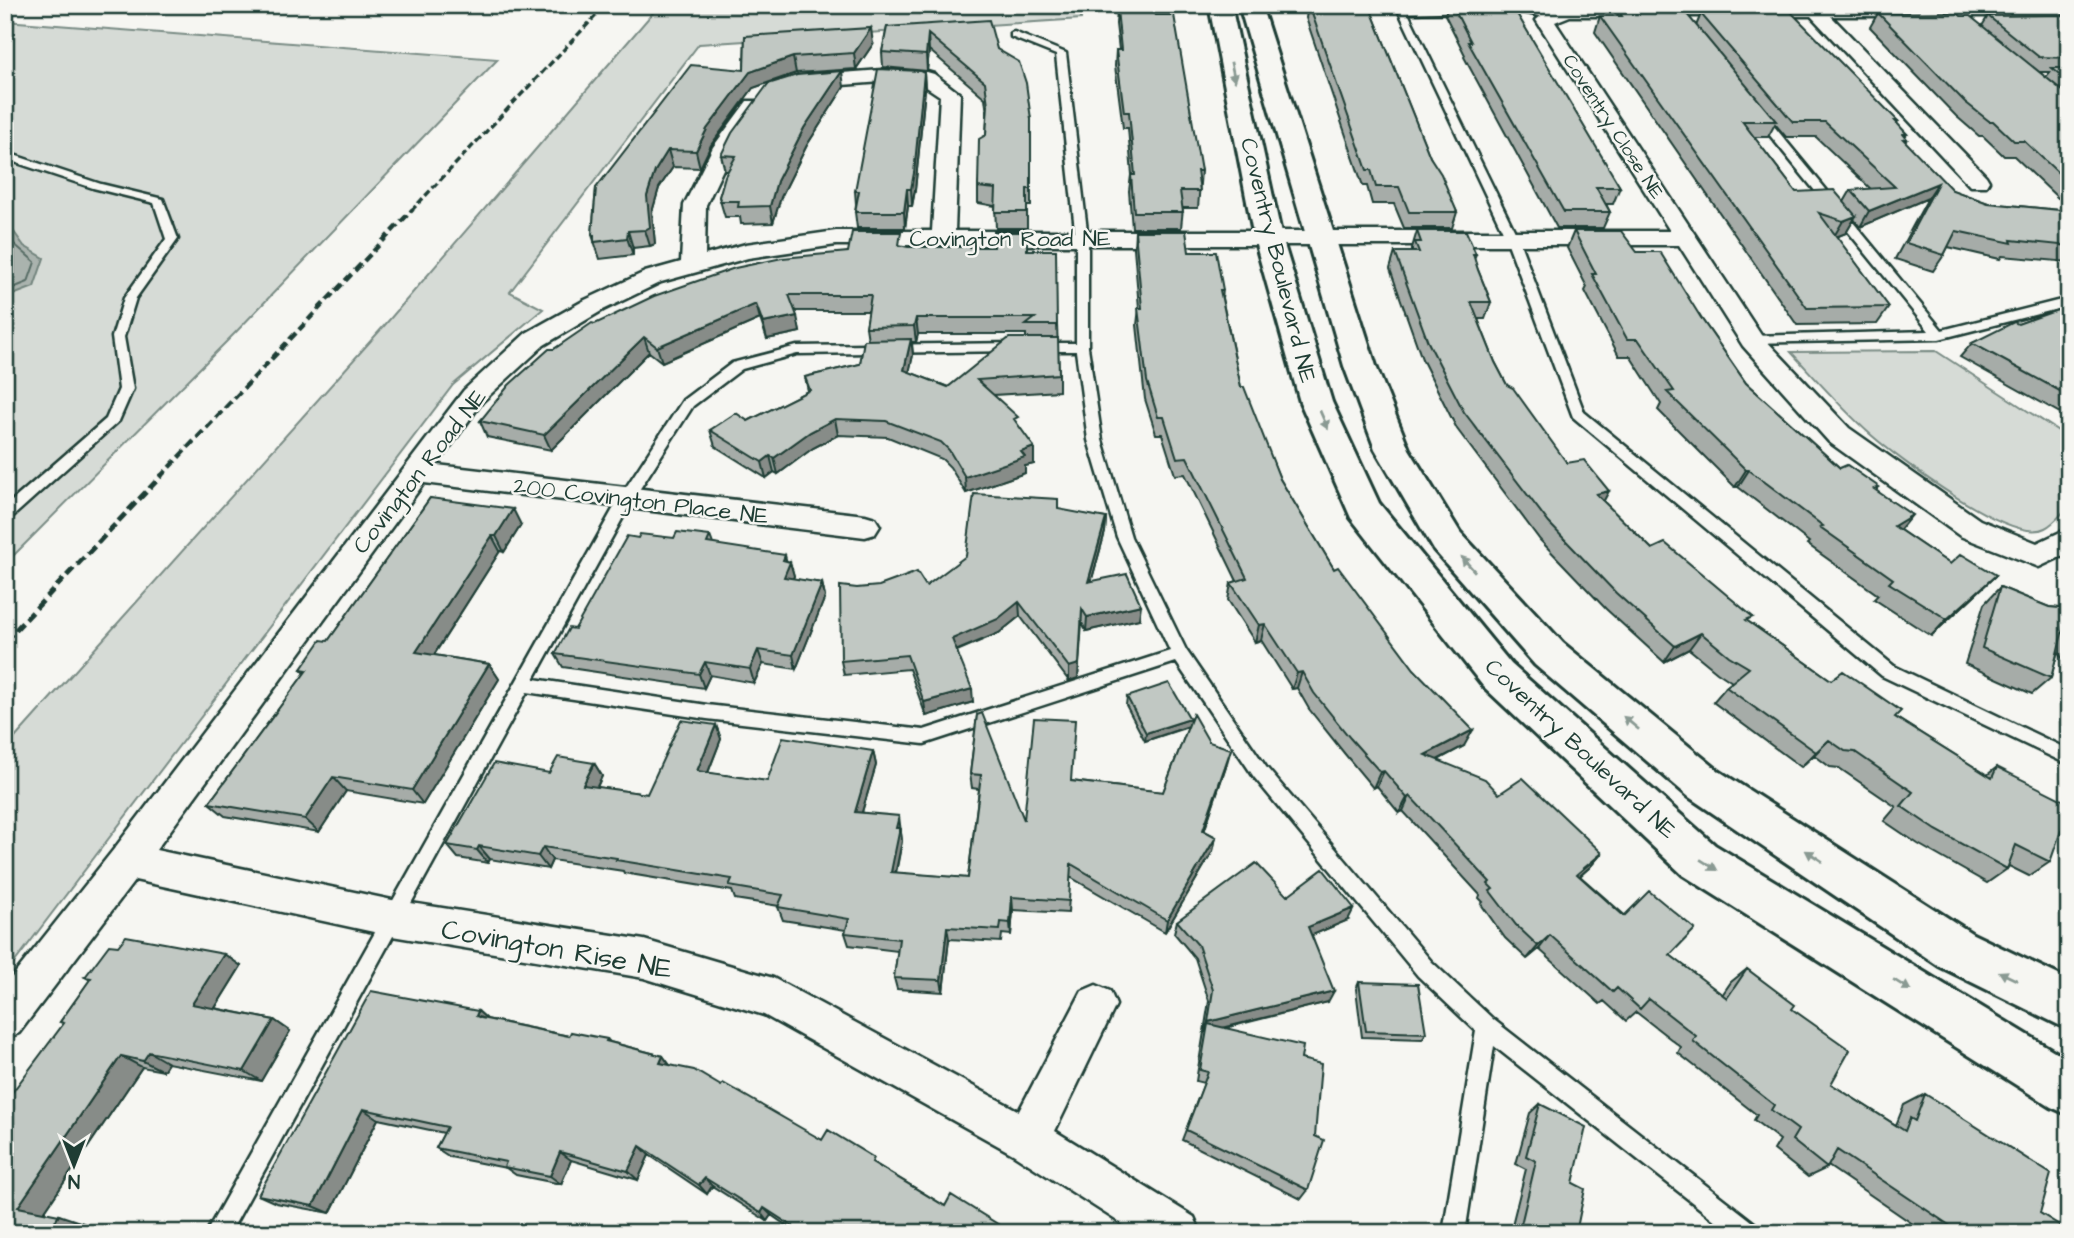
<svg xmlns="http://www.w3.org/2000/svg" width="2074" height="1238" font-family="'Architects Daughter',sans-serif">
<rect width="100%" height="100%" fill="#f6f6f2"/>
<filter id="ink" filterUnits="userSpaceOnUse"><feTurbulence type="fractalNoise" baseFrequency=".0143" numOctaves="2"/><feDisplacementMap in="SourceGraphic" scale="14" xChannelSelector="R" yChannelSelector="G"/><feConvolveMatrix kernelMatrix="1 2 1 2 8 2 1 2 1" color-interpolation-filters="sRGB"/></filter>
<g filter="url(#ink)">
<path fill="#d6dbd6" stroke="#7a8c85" stroke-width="2" d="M1080 5 1081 19 699 44 510 292 543 309 453 385 5 975V749L384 326 657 8Z
M5 21 498 59 235 333 5 564Z
M1936 351 2069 438V506C2062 513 2054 524 2045 528 2012 546 1896 457 1870 434 1842 409 1817 380 1791 352Z"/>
<path fill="#aab3ae" stroke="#72847d" stroke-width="2" d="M14 232 24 246 44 258 34 287 5 298V237Z"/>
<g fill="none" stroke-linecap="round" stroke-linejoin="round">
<path stroke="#576c65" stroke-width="2" d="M5 243H13L35 262 28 282 5 291"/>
<defs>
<path id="lane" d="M1492 5H1519L1552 15 1548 18 1519 11 1489 10V6Z
M1466 6 1470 9 1469 11 1408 13 1518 238 1584 412 1894 666 2069 750V765L1882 676 1573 417 1506 238 1398 10 1402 7Z
M1014 32 1066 53 1088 239V347L1102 440 1131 537 1186 650 1266 767 1432 962 1494 1020 1757 1225 1760 1233H1731L1494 1046 1465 1233H1443L1476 1031 1418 976 1254 777 1176 662 924 744 707 719 527 692 230 1233H206L621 495 683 400 732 363 797 346 1017 343 1023 347 1017 351 797 354 742 369 693 406 632 501 534 679 707 705 924 730 1170 651 1117 537 1088 440 1076 351H1039L1033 347 1039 343H1076V239L1056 55 1011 37V33Z
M1755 113H1763L1942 330 2069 298V306L1939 339 1748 343 1746 340 1752 336 1929 331 1755 117Z
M5 152 101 184 163 199 178 239 136 298 124 337 133 389 119 421 10 519 5 520V507L106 419 119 389 112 337 124 298 166 239 154 203 93 188 5 159Z"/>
<path id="street" d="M1570 6H2069V16H1831L1986 176 1989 181 1986 186H1970L1811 16H1570L1555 22 1761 335 1849 428 1980 520 2037 543 2069 528V553L2039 567 1960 536 1829 442 1743 346 1679 245H836L748 258 661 282 603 310 544 345 482 402 437 465 865 515 875 518 880 526 875 534 865 537 424 483 156 850 392 900 644 940 773 978 1019 1111 1082 991 1096 985 1110 991 1116 1005 1055 1131 1194 1217 1201 1233H1136L1013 1154 764 1015 644 978 392 936 135 880 19 1033 5 1039V986L114 849 464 390 526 333 585 300 645 272 681 262 684 205 713 147 747 101H761L764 105 733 148 706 205 705 255 746 244 836 231H932L940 96 922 84 882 82 802 88 792 82 802 76 882 70 927 72 934 74 960 94 955 231H1670L1536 20 1550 9Z"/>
<path id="secondary" d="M1209 5H1231L1282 238 1332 402 1379 503 1511 664 1715 845 2069 1060V1115L2051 1107 1683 875 1483 686 1351 518 1300 402 1254 238Z
M1239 5H1261L1376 366 1409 449 1460 532 1563 643 1719 771 1973 934 2069 980V1030L1939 966 1689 797 1535 665 1434 550 1375 449 1344 366Z"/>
</defs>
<use href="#lane" stroke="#1f3d34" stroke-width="5"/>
<use href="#street" stroke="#1f3d34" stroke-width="5"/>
<use href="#secondary" stroke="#1f3d34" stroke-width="6"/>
<use href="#lane" fill="#f6f6f2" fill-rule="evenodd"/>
<use href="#street" fill="#f6f6f2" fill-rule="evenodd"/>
<use href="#secondary" fill="#f6f6f2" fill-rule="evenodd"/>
<path stroke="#1f3d34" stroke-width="3.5" stroke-dasharray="7 3.5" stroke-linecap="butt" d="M411 211 606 5"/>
<path stroke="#1f3d34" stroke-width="4.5" stroke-dasharray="9 4.5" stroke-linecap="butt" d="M160 477 413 209"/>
<path stroke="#1f3d34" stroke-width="5" stroke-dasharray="10 5" stroke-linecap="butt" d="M5 641 162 475"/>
</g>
<path fill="#a6aca8" stroke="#1f3d34" stroke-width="2" fill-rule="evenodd" d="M1308 5H1369L1430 157 1457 212 1452 228H1404L1394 204H1372L1367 186H1363L1306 18Z
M1448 5H1495L1620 187 1613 204H1606L1610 212 1603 228H1557L1464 57 1465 55 1445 15Z
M1117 9 1155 15 1201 171 1198 208H1183L1181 228H1132L1129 191 1131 175H1132L1128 128H1123L1115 66 1116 50H1119L1116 24Z
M1619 11 1696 26 1701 14 1898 121 1897 124 1907 134 1905 137 1907 139 1905 142 1952 190 1988 203 2069 211V262L2002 256 2000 259 1948 247 1944 255 1933 271 1895 259 1928 198 1860 227 1854 219 1846 233 1836 237 1889 307 1877 324 1797 325 1595 32 1600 16H1617ZM1775 124 1786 137H1816L1871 189 1851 190 1844 202 1796 192 1754 137H1768Z
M1878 13 1961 16 1982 26 1988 16 2069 15V200L2058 198 2014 156H2004L1983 136H1979L1956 116 1870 27ZM2038 72H2050L2046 77Z
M887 27 997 49 1031 119V206H1027V228H996L995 206 978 203V187L986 135 987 114 985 98 929 50 927 71 883 67 882 52Z
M745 36 873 44 856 69 796 73 753 88 711 145 700 168 673 167 659 188 652 212 655 244 650 246 633 248V255L600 259 592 235 596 188 744 70Z
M924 73 925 89 915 190 912 206H908L905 228H857L855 212 856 204 855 191Z
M844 87 807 145 781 197 773 223 741 224 740 217H725L719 197 728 171H725L721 155Z
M1135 231 1189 252 1223 290 1222 298 1241 387 1280 479 1334 569 1464 746 1438 760 1602 853 1590 867 1580 876 1670 955 1722 995 1731 982 1747 969 1792 1009 1831 1084 1896 1125 1904 1105 1925 1094 2040 1213 2069 1233H1926L1828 1166 1827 1168 1808 1177 1774 1150 1780 1140 1754 1120 1757 1115 1678 1053 1681 1047 1636 1012 1626 1021 1604 1001 1600 1004 1539 949 1527 959 1505 938 1481 904 1483 902 1479 898 1480 895 1403 811 1399 813 1377 786 1373 788 1344 753 1309 709 1297 688 1292 689 1261 640 1255 642 1228 600 1231 583 1237 581 1185 474 1175 475 1162 434H1156L1145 399 1137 325 1139 308 1134 248Z
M1417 231 1476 254 1474 259 1478 270 1491 302 1485 319H1478L1495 362 1507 385 1567 463 1604 502 1652 549 1749 622 1831 680 1895 717 1987 775 1997 767 2050 862 2029 876 2009 866 2007 869 1987 883 1918 844 1884 821 1896 807 1839 768 1830 767 1814 755 1801 767 1713 702 1726 687 1732 682 1717 672 1689 649 1664 662 1606 609 1540 540 1457 429 1422 359 1390 269 1395 252H1412V248Z
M1574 231 1637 252 1703 321 1746 383 1840 468 1879 487 1876 491 1900 530 1950 564 1996 575 1979 591 1931 636 1874 599 1878 595 1807 544 1809 542 1738 487H1735L1658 410 1661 404 1630 356H1619L1585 291 1587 287 1567 248Z
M903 246 1027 250 1057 325 1059 374V391L994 395 1018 426 1034 447V464L1025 466V473L966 493 950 467 942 459 888 437 838 435 813 448 778 474 774 472 766 478 715 446 710 430 748 421 808 391 805 377 860 364 868 340 866 327 869 311H795L800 332 767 339 760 319 662 362 649 352 551 450 487 437 480 421 554 349 595 324 848 252ZM918 334H1026V338L948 387 909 372 913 355 912 342H916Z
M2069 306V418L1960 357 1972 343 2018 324Z
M430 498 521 525 504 552 500 551 434 655 489 664 499 679 423 804 346 791 319 832 225 816 209 803 305 673 301 669 328 641Z
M1058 510 1106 518 1105 532 1091 582 1139 619 1086 631 1082 623 1078 678 1069 681 1020 616 999 633 957 651 973 702 926 716 909 669 844 675 841 661 857 588 926 586Z
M710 536 713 544 790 562 794 576 793 579 822 583 825 597 796 669 763 664 754 683 710 675 704 688 563 667 555 654 575 629 638 538H674Z
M2000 587 2049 607 2069 609V672L2058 651 2051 678 2032 694 1965 664 1984 604Z
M1127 697 1189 724 1209 742 1227 763 1204 831 1216 837 1213 851 1165 932 1070 877 1068 913 1013 910 1011 935 1002 934 1001 942 949 939 943 992 897 989 894 978 898 951 849 945 845 933 846 930 783 920 778 907 779 906 735 899 732 891 624 873 623 871 552 860 548 869 490 859 488 863 458 858 447 845 549 773 594 763 602 776 597 787 647 794 716 725 721 739 708 773 767 781 873 751 876 765 862 812 901 829V833L902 841 896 873 968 878 979 789 972 788 970 774 977 715 1024 820 1071 781 1163 792 1188 727 1145 741 1126 705Z
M1287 896 1348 920 1312 935 1328 1002 1225 1028 1301 1059 1308 1190 1301 1199 1182 1140 1204 1083 1196 1081 1209 1001 1195 958 1174 933 1177 921Z
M224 954 241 966 215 1008 274 1020 290 1031 261 1081 168 1063 163 1071 142 1067 44 1212 83 1223 77 1233H5L63 1023 60 1022 90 980 85 977Z
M1359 982 1426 1033 1422 1039 1362 1037 1356 989Z
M478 1011 487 1019 569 1036 607 1039 610 1042 663 1056 670 1065 822 1140 877 1165 945 1206 1012 1233H797L771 1215 767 1221 712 1186 707 1194 649 1155 638 1180 571 1160 561 1184 516 1175 506 1168 450 1157 436 1148 444 1133 378 1119 330 1213 276 1203 258 1195Z
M1540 1104 1573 1183 1576 1233H1510L1526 1169 1516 1164 1530 1113Z"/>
<path fill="#878c88" stroke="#1f3d34" stroke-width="2" d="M871 28 873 44 856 69 854 53Z
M928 34 929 50 927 71 926 55Z
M793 57 796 73 753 88 711 145 700 168 696 151 707 129 750 72Z
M842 71 844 87 807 145 781 197 773 223 770 206 777 181 804 128Z
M924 73 925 89 915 190 912 206 911 189Z
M668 150 673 167 659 188 652 212 655 244 650 246 645 230 647 196 655 171Z
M1938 183 1928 198 1860 227 1869 211Z
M907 189 908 206 905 228 904 212Z
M1856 216 1846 233 1833 238 1843 221Z
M628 231 633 248V255L627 238Z
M756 304 760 319 662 362 657 347Z
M797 316 800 332 767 339 763 323Z
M916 318 918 334 916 342 914 326Z
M644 337 649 352 551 450 544 435Z
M911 339 913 355 906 387 904 370Z
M835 419 838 435 813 448 778 474 774 458 810 432Z
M1034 447V464L1025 466V473L966 493 965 477 1021 452Z
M770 456 774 472 766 478 762 462Z
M1746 470H1749L1738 487H1735Z
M1609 491 1600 508 1596 494Z
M513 509 521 525 504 552 496 536Z
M1912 515 1898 532 1894 526Z
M1106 518 1105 532 1087 597 1088 582Z
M492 536 500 551 426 667 416 652Z
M785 555 788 567 790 562 794 576 787 591 784 577 783 560Z
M1996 575 1979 591 1931 636 1947 619Z
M822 583 825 597 796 669 793 655Z
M1019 602 1020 616 999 633 953 652 952 639Z
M1141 605 1139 619 1086 631 1087 617Z
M1082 609 1078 678 1069 681V667Z
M1265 624 1261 640 1255 642 1259 625Z
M1701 633 1689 649 1664 662 1675 646Z
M758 650 763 664 754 683 750 669Z
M705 662 710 675 704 688 699 674Z
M489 664 499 679 423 804 412 790Z
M1302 672 1297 688 1292 689 1297 673Z
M972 689 973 702 926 716 924 702Z
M1190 719 1189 726 1145 741 1146 733Z
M716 725 721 739 703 785 697 771Z
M1473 730 1464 746 1418 770 1425 755Z
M1829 740 1814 755 1801 767 1816 752Z
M1231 749 1227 763 1200 844 1203 830Z
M873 751 876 765 858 825 855 812Z
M594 763 602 776 591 799 583 785Z
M1384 771 1377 786 1373 788 1380 772Z
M333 777 346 791 319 832 305 819Z
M1410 796 1403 811 1399 813 1407 798Z
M899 816 902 841 893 885 891 872Z
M1216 837 1213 851 1165 932 1167 920Z
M479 846 490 859 488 863 477 850Z
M543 847 552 860 548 869 538 856Z
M1602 853 1590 867 1566 888 1577 874Z
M1012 897 1013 910 1011 935 1010 923Z
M1354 908 1348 920 1303 939 1308 927Z
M947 927 949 939 943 992 941 980Z
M1550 935 1539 949 1527 959 1538 946Z
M224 954 241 966 210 1016 192 1004Z
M1334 991 1328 1002 1206 1032 1208 1024 1204 1033 1208 1022Z
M478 1011 490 1022 476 1016Z
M274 1020 290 1031 261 1081 244 1071Z
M149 1052 168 1063 163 1071 143 1061Z
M121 1056 142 1067 42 1215 18 1207Z
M663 1056 671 1067 660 1063Z
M363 1109 378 1119 330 1213 313 1206Z
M640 1146 649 1155 638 1180 628 1171Z
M560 1152 571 1160 561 1184 550 1176Z
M705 1178 712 1186 707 1194 699 1185Z
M764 1208 771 1215 767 1221 761 1213Z
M59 1215 83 1223 77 1233H48Z"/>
<path fill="#c1c8c3" stroke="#1f3d34" stroke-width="2" d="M1309 5H1369L1430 157 1441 174 1457 212H1409L1399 187H1376L1371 170H1367Z
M1452 5H1495L1496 7H1513L1620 187H1596L1610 212H1564L1468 42H1471Z
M1117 9H1154L1155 15H1174L1201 171H1197L1200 191H1180L1183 212H1134L1131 175H1135L1129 112H1124L1116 50H1121Z
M1619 11 1686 13 1776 121H1742L1796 192 1834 190 1856 216 1843 221 1819 213 1889 307 1807 308 1600 16H1622Z
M1791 12 1898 121H1895L1907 134H1903L1907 139H1903L1952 190 1988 203 2069 211V246L2011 240 2012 243 1956 231 1944 255 1906 243 1938 183 1869 211 1851 190 1895 187 1825 122H1793L1701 14Z
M1957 12 1961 16H1970L2069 96V183L2024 141H2014L1993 121H1989L1965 102 1878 13Z
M2069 15V58L2039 57 1988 16Z
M989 20 997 49 1019 62 1026 83 1031 119V189H1027V212H995L996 189 978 187 979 139 986 135 988 105 985 82 928 34 926 55 882 52 887 27Z
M871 28 854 53 793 57 750 72 707 129 696 151 668 150 655 171 647 196 650 227 645 230 628 231 627 238 594 242V235H592L596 188 691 65 744 70 745 36Z
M2052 68H2069V82Z
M878 69 920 71 924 73 914 173 911 189H907L904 212H855L859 191H855Z
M842 71 804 128 777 181 770 206 738 207 739 201H721L719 197 725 176 736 156 721 155 732 133 768 84 797 75Z
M1135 231H1186L1189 252H1216L1223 290H1220L1241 387H1244L1280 479 1334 569 1338 567 1414 669 1473 730 1425 755 1485 779 1499 794 1523 778 1602 853 1577 874 1624 916 1649 891 1695 929 1670 955 1727 998 1747 969 1795 1005 1792 1009 1850 1050 1831 1084 1905 1131 1910 1118 1915 1121 1925 1094 2051 1174 2040 1213 2069 1231V1233H1961L1837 1150 1827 1168 1792 1140 1798 1130 1771 1110 1774 1105 1693 1041 1696 1036 1649 999 1640 1009 1617 988 1613 992 1550 935 1538 946 1516 925 1490 891 1493 889 1488 884 1490 882 1410 796 1407 798 1384 771 1380 772 1350 738 1314 693 1302 672 1297 673 1265 624 1259 625 1231 583 1247 578 1187 457 1177 458 1164 417H1158L1147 381 1138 308H1142Z
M1417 231H1466L1476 254H1473L1478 270 1491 302H1471L1495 362 1507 385 1513 388 1567 463 1584 460 1609 491 1596 494 1652 549 1665 543 1753 617 1746 620 1831 680 1843 671 1901 711 1895 717 1992 778 1997 767 2069 803V808L2050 862 2016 845 2007 869 1936 830 1901 806 1913 792 1855 752 1845 751 1829 740 1816 752 1726 687 1749 668 1729 656 1701 633 1675 646 1616 593 1549 523 1464 412 1428 342 1395 252H1419L1415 242H1421Z
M1574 231H1621L1637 252H1660L1703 321 1746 383 1840 468 1847 465 1879 487 1874 489 1912 515 1894 526 1950 564 1961 554 1996 575 1947 619 1889 583 1893 579 1820 527 1823 526 1749 470H1746L1667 392 1674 391 1638 339H1627L1592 274H1596Z
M852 232H901L899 245 908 247H994V232H1027V250H1056L1057 325H1026L1035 318H916L914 326 866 327 871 295H789L797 316 763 323 756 304 657 347 644 337 544 435 480 421 509 385 549 349H554L592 323 595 324 654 296 735 268 782 258 848 252Z
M2069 306V396L1972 343 2014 322 2018 324Z
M1009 338H1058L1059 374 977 380 1018 417 1014 419 1034 447 1021 452 1025 457 965 477 949 450 941 442 886 421 835 419 810 432 774 458 770 456 762 462 710 430 736 413 748 421 810 390 805 377 860 364 864 340 911 339 904 370 948 387Z
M974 494 1058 499V509L1106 518 1088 582 1127 574 1141 605 1087 617 1082 609 1079 664 1069 667 1019 602 998 619 952 639 972 689 924 702 907 655 841 661 840 586 857 588 879 586 917 572 926 586 966 556Z
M430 498 513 509 496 536H492L416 652 489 664 412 790 333 777 305 819 209 803 307 670 301 669 321 640 328 641Z
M677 532 710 536 707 543 785 555 783 560 790 562 784 577 822 583 793 655 758 650 750 669 705 662 699 674 555 654 569 628 575 629 627 536 638 538 640 534 674 538Z
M2000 587 2049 607 2069 609V621L2066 617 2051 678 1982 648Z
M1169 683 1190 719 1146 733 1127 697Z
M982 713 1024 820 1034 718 1075 720 1071 781 1163 792 1193 714 1209 742 1231 749 1203 830 1216 837 1167 920 1071 864 1069 901 1012 897 1010 923 1001 922 1000 930 947 927 941 980 894 978 899 939 845 933 849 919 778 907 783 895 729 886 732 879 616 860 617 858 543 847 538 856 479 846 477 850 447 845 494 763 549 773 558 757 594 763 583 785 647 794 681 720 716 725 697 771 767 781 783 737 873 751 855 812 899 816 896 828H900L891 872 968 878 981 775 970 774 977 715Z
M1256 863 1287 896 1323 869 1354 908 1308 927 1334 991 1208 1022 1213 990 1198 945 1177 921Z
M126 936 224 954 192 1004 274 1020 244 1071 149 1052 143 1061 121 1056 18 1207 59 1215 48 1233H5V1102L64 1023 60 1022 91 978 85 977 109 945 118 946Z
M1359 982 1418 984 1426 1033 1366 1031Z
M371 991 478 1011 476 1016 481 1018 569 1036 571 1032 607 1039 606 1041 663 1056 660 1063 694 1070 721 1086 723 1083 822 1140 828 1130 874 1158 872 1162 945 1206 951 1195 1012 1233H803L764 1208 761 1213 705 1178 699 1185 640 1146 628 1171 560 1152 550 1176 504 1167 506 1162 436 1148 447 1127 363 1109 313 1206 258 1195Z
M1208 1024 1303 1046 1301 1059 1321 1064 1315 1136 1324 1140 1308 1190 1186 1130 1208 1072 1200 1070Z
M1540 1104 1586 1127 1573 1183 1585 1189 1576 1233H1519L1536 1161 1526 1156Z"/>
<defs><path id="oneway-solid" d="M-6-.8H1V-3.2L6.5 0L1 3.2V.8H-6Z" transform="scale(1.75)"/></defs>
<g fill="#8a9a93">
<use href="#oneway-solid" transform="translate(1233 72) rotate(78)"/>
<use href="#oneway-solid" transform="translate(1324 420) rotate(66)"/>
<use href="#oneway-solid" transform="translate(1468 564) rotate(-132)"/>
<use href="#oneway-solid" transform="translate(1631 723) rotate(-140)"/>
<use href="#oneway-solid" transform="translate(1814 856) rotate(-147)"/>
<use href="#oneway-solid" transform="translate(1709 865) rotate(32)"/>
<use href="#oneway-solid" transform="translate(2008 976) rotate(-154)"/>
<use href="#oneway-solid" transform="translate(1902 985) rotate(32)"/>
</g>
</g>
<g text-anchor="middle" stroke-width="5" stroke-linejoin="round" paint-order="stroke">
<g font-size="19" fill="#1f3d34" stroke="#f6f6f2">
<text transform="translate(1614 126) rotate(57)" y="7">Coventry Close NE</text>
</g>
<g font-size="23" fill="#1f3d34" stroke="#f6f6f2">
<text x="1010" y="246">Covington Road NE</text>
<text transform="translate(1279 260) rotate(76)" y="8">Coventry Boulevard NE</text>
<text transform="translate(419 471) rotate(-52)" y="8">Covington Road NE</text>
<text transform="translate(641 500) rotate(7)" y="8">200 Covington Place NE</text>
<text transform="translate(1581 748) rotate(43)" y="8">Coventry Boulevard NE</text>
</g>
<g font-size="28" fill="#1f3d34" stroke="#f6f6f2">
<text transform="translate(557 948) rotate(10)" y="10">Covington Rise NE</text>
</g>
</g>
<rect width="2074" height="1238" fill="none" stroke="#f6f6f2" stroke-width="28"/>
<rect x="14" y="14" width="2046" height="1210" fill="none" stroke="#1f3d34" stroke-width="2.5" filter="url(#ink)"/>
<g transform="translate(74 1165) rotate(180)" stroke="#f6f6f2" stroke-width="5" paint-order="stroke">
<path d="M0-5L12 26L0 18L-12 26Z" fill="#1f3d34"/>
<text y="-10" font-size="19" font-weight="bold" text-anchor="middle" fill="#1f3d34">N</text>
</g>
</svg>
